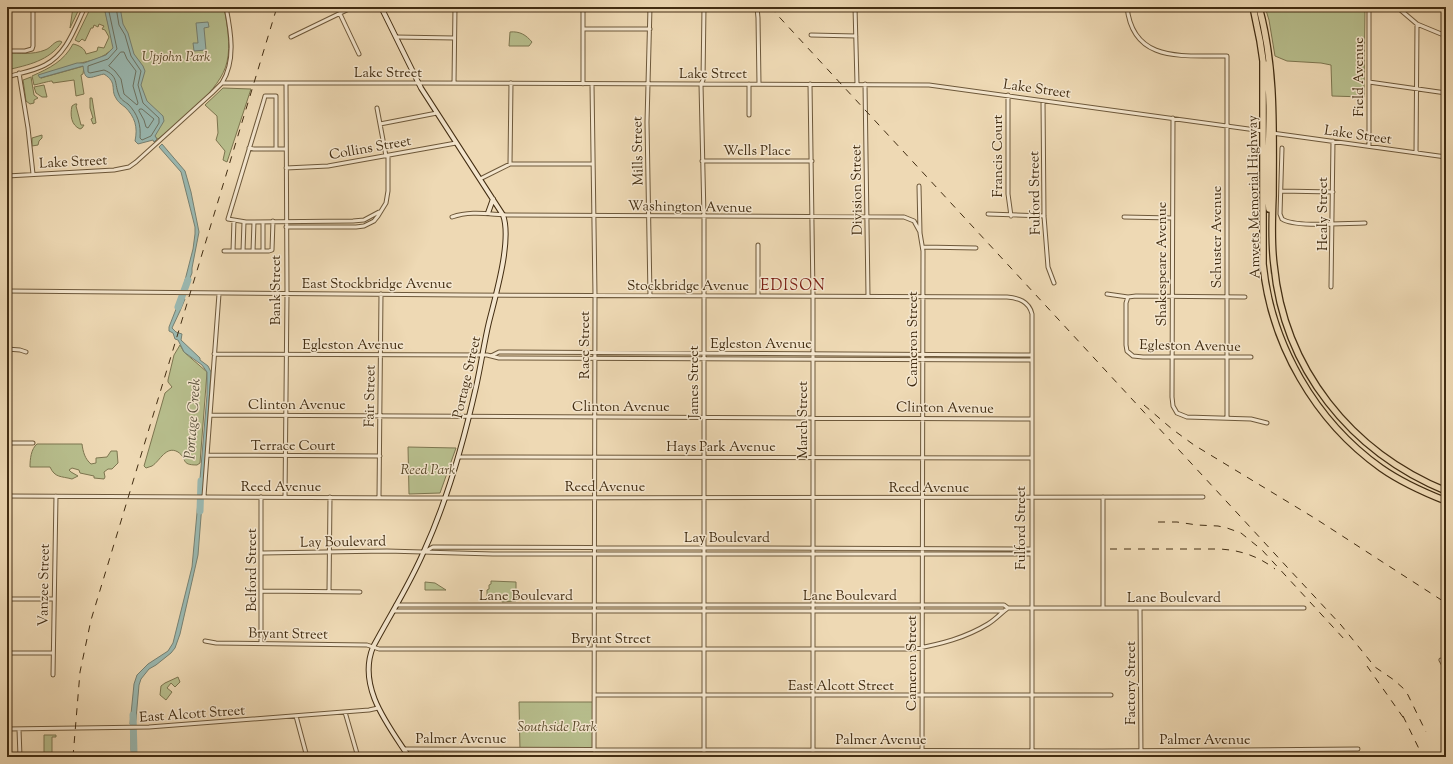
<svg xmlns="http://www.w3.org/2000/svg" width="1453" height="764" font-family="'Sorts Mill Goudy',serif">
<rect width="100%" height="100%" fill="#eed9b4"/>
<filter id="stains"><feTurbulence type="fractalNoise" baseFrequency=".005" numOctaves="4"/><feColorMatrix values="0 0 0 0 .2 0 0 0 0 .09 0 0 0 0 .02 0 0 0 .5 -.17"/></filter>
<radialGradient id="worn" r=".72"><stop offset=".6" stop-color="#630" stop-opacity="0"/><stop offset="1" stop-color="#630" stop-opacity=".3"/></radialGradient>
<path fill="#b8bf8e" stroke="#7d7650" d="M73 7H80L70 28Z
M91 7H104L114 47C102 60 92 60 77 64 64 67 52 73 41 78L84 66 83 74 81 75 84 94 76 96 74 80 53 83 52 81C49 81 39 84 34 85L32 76C50 68 64 61 73 44 78 45 85 48 86 54L97 51 98 47 104 48 109 37 105 30 102 29 104 26 99 24 98 27 94 25 93 28H91L85 41 82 39 79 42 75 40Z
M110 7H224C227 24 231 45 227 62 221 90 180 121 158 139L156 138Z
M1265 7H1365L1364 97 1332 96 1331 65 1321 63 1287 61 1275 56 1269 20Z
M510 32C520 31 526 35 532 42L529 46H509Z
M60 41 62 42C49 61 28 65 7 70V53C19 53 33 55 45 50 51 48 54 41 60 41Z
M31 77 34 95 38 98 34 100V103L30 104 26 101 23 80Z
M44 85 47 97H42L36 93 34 87Z
M223 88 251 89 227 162 223 160 225 151 216 140 218 133 217 116 205 105Z
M90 98H92L96 123 93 124 91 119 93 118 90 108Z
M75 104H77L76 106 81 125H84L82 128 80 129C71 125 70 115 72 106Z
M42 135V138L39 141 38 145 32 146V138Z
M180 345 184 352 207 372 200 463 197 465C180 465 188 459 178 452 166 445 160 461 152 466 150 467 148 467 146 468L144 466 165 393 172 387 168 382V380L174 355Z
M37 444H82C83 452 85 459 91 464L96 463V458L107 457 111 451H117L118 463 112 469H108L104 472 105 477 104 479 94 478V476L80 473 79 470 72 468 69 470 71 472 78 476 72 479C61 476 55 478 50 467H30C30 459 31 449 37 444Z
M408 447 456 448 440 493 409 494Z
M491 581 516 582V601L502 602V596H487V590L489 589V585L491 584Z
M425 582 435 583 446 590H425Z
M178 677 180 682 175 687 171 683 167 688 172 692 166 700 160 695 161 686 165 683Z
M519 702H594V750H520Z
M44 735H56V737H52V757H44Z"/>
<path fill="#9ab9b2" stroke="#778172" d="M104 7H120L123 24 128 33 134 54 143 66 145 71 141 85 147 101 163 116 164 121 155 136 157 139 154 142 153 140 138 144 135 141C138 127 135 117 125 107 122 105 117 101 116 98 110 89 118 83 104 74 90 77 85 83 83 66L40 78 38 75 77 63H84L106 55 113 48Z
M208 22 209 27 204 28 206 50 194 51 193 43H198L196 23Z
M162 144 185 171 191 192 199 232 192 268V273L186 288H183L193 249 195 234V227L181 172 159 147Z
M180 299H185L180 311 172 328 176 332 182 334 181 340 200 358V360L208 366 211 372 203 491H199L207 395V372L202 365 184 352 178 340 175 339 173 333 169 331V327Z
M198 502H202V504L198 555 180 634 175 648 171 653 156 665 149 669 141 679 139 685 136 719 135 724H130L134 684 137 675 148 664 168 651 173 643 192 567Z
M131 733H135V749L138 757H133L131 750Z"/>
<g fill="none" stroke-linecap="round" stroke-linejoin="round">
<path stroke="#6e7362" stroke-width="1" d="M108 7 117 49 108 59 88 66V72L90 73 104 70C119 76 114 84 119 95 120 99 125 102 128 104 138 114 141 125 140 138L142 140 151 136 159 123V118L143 103 138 85 141 71 131 56 125 35 119 25 116 7
M121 52H124L127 59 136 71 133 86 138 103 137 105 124 94 121 79 115 71 109 66Z
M140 109H142L154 119 148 128 146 127 144 120 139 111Z"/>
<path stroke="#9ab9b2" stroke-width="7" d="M178 307 188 280
M200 511 201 481
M133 715 134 753 136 757"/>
<defs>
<path id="street" d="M650 7 647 122 650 296
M757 7 758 18 759 84
M855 7 857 84
M1127 7C1133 64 1184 55 1227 56V417
M1369 7V146
M1397 7 1417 24 1446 36
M340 14 359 54
M583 29H650
M811 35 856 36
M291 37 353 7
M396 37 454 38
M7 51H25L32 49 33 46V7
M19 73 28 128 33 174
M7 77C20 73 34 71 45 65 67 54 75 27 85 7
M1369 82 1446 93
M222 83C236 61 231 32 226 7
M454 83 455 7
M583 84V7
M592 84 595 295 594 750
M749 84V115
M810 84 813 296V757
M865 84 868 296
M1008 95V194L1011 216
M1043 101 1044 216 1048 267 1054 283
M377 108 380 124
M1173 118 1172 397 1173 406 1177 413 1187 417 1251 419 1267 423
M1272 133 1446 157
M249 148 254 149H286
M1282 148 1280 214 1282 219C1296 228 1347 223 1365 223
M276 149V96H265L264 100 228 219 246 222 353 221 364 220 379 212
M1416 153 1417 24
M386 156 380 124 437 113
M702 161H812
M510 164 511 83
M286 168 328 166 456 143
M7 176 114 170 129 167 136 162 212 93 222 83H424L929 85 1263 131
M480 179 510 164H593
M919 186 920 233 923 251 922 757
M1281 191 1333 192
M988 214 1044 216
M452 217C472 210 492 215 512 215L904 217 914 221 920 232
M1124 217 1172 218
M286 227H356L364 226 374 221 378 216 386 203 388 191V156
M923 247 976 248
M224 251H269L272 250 273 221
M233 251 234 220
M243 251 244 222
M253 251 254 222
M263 251V222
M1331 287 1333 141
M7 291 464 295 1007 297C1018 298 1029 301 1032 314V757
M1107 294 1128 297 1136 296 1245 297
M758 296V245
M1128 297 1126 303V345L1127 351 1133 356 1143 357H1251
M7 349 20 350 26 352
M214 354 487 355 499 358 1031 360
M491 356 499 352 1031 355
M210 415 1031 419
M7 443H33
M207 455 380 456
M458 457 1031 458
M7 496 413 498 1203 497
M204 496 219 294
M285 497 287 294 286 83
M379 497 381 294
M1103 497V608
M424 552 433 547 1031 549
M262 553 387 551 493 554H1031
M262 591 360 592
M329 592 330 497
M7 599H54
M396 605H1004L1008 608H1304
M1140 608 1141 757
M393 611H1003
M205 641 216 643 367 645 379 649H914C941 644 965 638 988 624 996 619 1001 613 1008 608
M261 643V497
M7 653H53
M1441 660 1446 669
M53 675 56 496
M594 695H1111
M345 712 358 757
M296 716 307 757
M7 729 149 727 369 710 378 708
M19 729 20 757
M404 749 1102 751 1358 749
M704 757V217L701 84 703 80 704 7"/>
<path id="secondary" d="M381 7 421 88 503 215C512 240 496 294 489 322 484 343 481 365 476 387 464 440 447 501 424 551 410 584 390 615 373 647 357 687 388 725 409 757
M488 213 493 199"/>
<path id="highway" d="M1253 7 1260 41 1263 61V264C1271 344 1315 421 1381 468 1401 482 1423 492 1446 501
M1259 7C1276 69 1273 132 1273 196 1272 219 1271 242 1274 265 1284 369 1351 452 1446 491
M1265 64C1275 112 1264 161 1269 209"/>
</defs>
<use href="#street" stroke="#6d583a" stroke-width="5"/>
<use href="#secondary" stroke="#422d12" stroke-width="6"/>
<use href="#highway" stroke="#422d12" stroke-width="8"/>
<use href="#street" stroke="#f4e6ce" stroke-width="3"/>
<use href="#secondary" stroke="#f4e6ce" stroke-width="4"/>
<use href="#highway" stroke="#eed9b4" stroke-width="5.5"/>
<path stroke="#422d12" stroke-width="1" stroke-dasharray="7 7" stroke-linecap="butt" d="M770 7 1287 567 1341 625 1375 667 1394 680 1404 689 1408 695 1426 732
M1144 405 1172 429 1194 445 1316 519 1446 603
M1158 522H1177L1197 525 1218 526 1227 528 1241 533 1262 550 1345 640
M1110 549H1219C1240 550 1258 556 1275 569
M1367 666 1405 720
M1403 716 1423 757
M73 757 80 672 91 620 277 7"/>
</g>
<g text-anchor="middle" stroke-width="3" stroke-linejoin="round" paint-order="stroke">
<g font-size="14" font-style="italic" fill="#5a4a2b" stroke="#f4e6ce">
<text x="176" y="61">Upjohn Park</text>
<text x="428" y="474">Reed Park</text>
<text x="557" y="731">Southside Park</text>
</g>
<g font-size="14" fill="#422d12" stroke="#f4e6ce">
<text x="388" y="77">Lake Street</text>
<text x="713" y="78">Lake Street</text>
<text transform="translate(1358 77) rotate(-90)" y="5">Field Avenue</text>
<text transform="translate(1037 88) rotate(8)" y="5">Lake Street</text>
<text transform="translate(1358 134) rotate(8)" y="5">Lake Street</text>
<text transform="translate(370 147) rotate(-10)" y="5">Collins Street</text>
<text x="757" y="155">Wells Place</text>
<text transform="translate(637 151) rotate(-91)" y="5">Mills Street</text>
<text transform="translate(997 156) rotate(-90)" y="5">Francis Court</text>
<text transform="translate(73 161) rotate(-3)" y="5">Lake Street</text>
<text transform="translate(856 190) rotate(-91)" y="5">Division Street</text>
<text transform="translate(1034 193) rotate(-91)" y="5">Fulford Street</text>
<text transform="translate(1253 197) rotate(-91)" y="5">Amvets Memorial Highway</text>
<text transform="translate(690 206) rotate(1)" y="5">Washington Avenue</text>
<text transform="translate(1322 214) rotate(-90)" y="5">Healy Street</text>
<text transform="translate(1216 237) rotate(-90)" y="5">Schuster Avenue</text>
<text transform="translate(1161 264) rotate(-90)" y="5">Shakespeare Avenue</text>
<text x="377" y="288">East Stockbridge Avenue</text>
<text x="688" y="290">Stockbridge Avenue</text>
<text transform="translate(275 290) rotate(-90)" y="5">Bank Street</text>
<text transform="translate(912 339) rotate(-90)" y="5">Cameron Street</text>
<text x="761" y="348">Egleston Avenue</text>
<text x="353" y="349">Egleston Avenue</text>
<text transform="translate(584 345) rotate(-90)" y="5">Race Street</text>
<text transform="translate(1190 345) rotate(1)" y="5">Egleston Avenue</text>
<text transform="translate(466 377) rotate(-77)" y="5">Portage Street</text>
<text transform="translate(693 382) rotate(-90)" y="5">James Street</text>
<text transform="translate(369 396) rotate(-89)" y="5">Fair Street</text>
<text x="297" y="409">Clinton Avenue</text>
<text x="621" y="411">Clinton Avenue</text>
<text transform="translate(945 407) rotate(1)" y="5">Clinton Avenue</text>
<text transform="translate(802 420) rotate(-90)" y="5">March Street</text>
<text x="293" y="450">Terrace Court</text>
<text x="721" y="451">Hays Park Avenue</text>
<text x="281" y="491">Reed Avenue</text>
<text x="605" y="491">Reed Avenue</text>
<text x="929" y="492">Reed Avenue</text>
<text transform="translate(1020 528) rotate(-90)" y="5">Fulford Street</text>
<text x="727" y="542">Lay Boulevard</text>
<text transform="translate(343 541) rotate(-1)" y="5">Lay Boulevard</text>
<text transform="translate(251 570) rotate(-90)" y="5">Belford Street</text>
<text transform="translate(43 585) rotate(-89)" y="5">Vanzee Street</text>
<text x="526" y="600">Lane Boulevard</text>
<text x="850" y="600">Lane Boulevard</text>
<text x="1174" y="602">Lane Boulevard</text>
<text transform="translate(288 633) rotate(1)" y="5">Bryant Street</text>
<text x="611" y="643">Bryant Street</text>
<text transform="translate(911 663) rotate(-90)" y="5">Cameron Street</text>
<text transform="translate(1130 683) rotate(-90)" y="5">Factory Street</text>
<text x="841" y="690">East Alcott Street</text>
<text transform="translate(192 713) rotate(-4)" y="5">East Alcott Street</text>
<text x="461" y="743">Palmer Avenue</text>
<text x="881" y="744">Palmer Avenue</text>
<text x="1205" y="744">Palmer Avenue</text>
</g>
<g font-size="15" letter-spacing="1" fill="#7a1f14" stroke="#f4e6ce">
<text x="793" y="290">EDISON</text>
</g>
<g font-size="15" font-style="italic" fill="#58503a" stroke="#f4e6ce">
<text transform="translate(192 419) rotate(-86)" y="5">Portage Creek</text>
</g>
</g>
<rect width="1453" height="764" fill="none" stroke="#eed9b4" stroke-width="24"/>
<rect x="8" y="8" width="1437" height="748" fill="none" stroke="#422d12" stroke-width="2"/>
<rect x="12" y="12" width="1429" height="740" fill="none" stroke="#422d12"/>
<rect width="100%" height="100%" filter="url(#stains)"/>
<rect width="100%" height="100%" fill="url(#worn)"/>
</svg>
